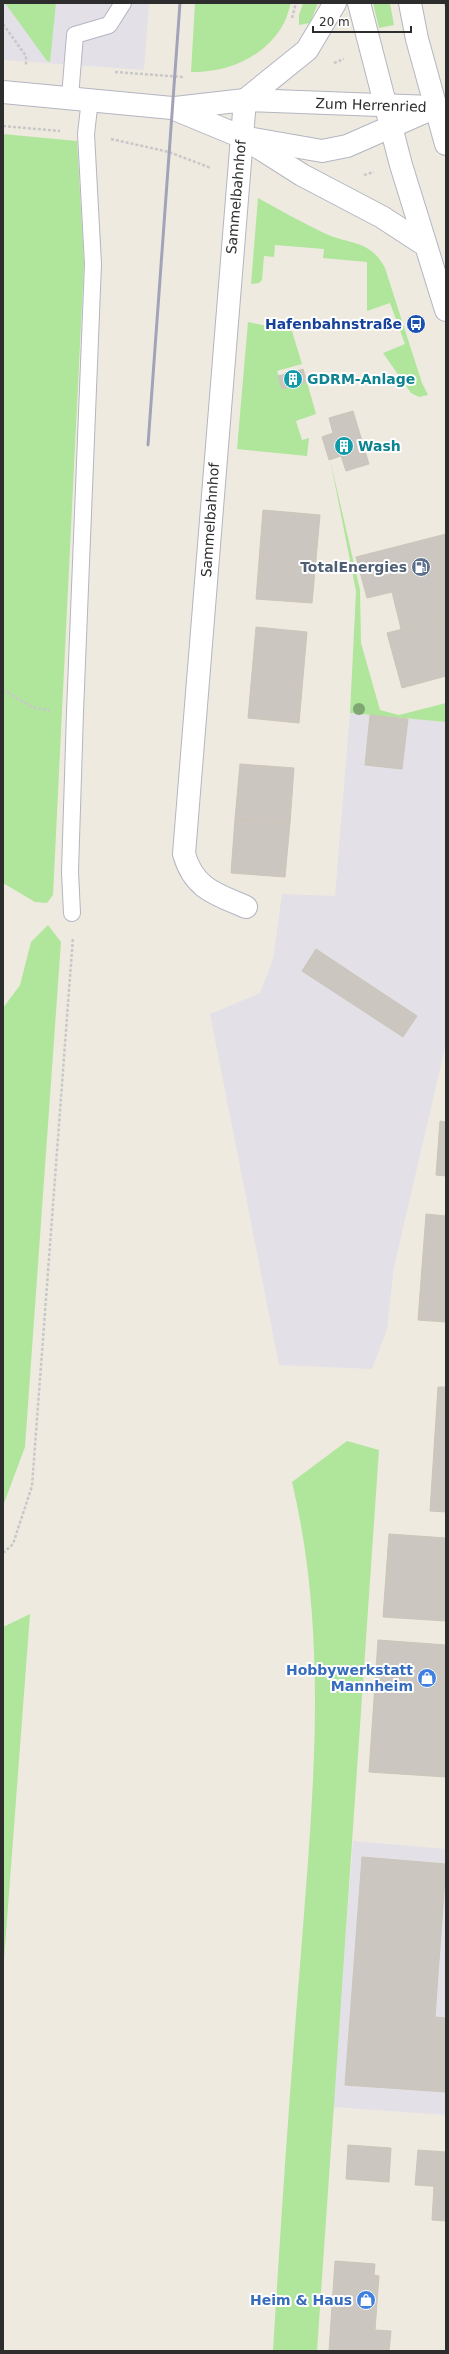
<svg xmlns="http://www.w3.org/2000/svg" width="449" height="2354" font-family="'DejaVu Sans',sans-serif">
<rect width="100%" height="100%" fill="#efeae0"/>
<path fill="#e3e0e8" d="M3 3H149L144 70 3 60Z
M350 713 446 722V1043L394 1267 387 1329 372 1369 279 1365 210 1014 260 993 273 960 282 894 335 896Z
M353 1841 446 1849V2115L333 2107Z"/>
<path fill="#afe69b" d="M5 3H56L50 62 47 61Z
M195 3H291C289 9 287 17 284 23 266 57 227 73 191 72Z
M303 3H318L310 23 299 25V15Z
M373 3H390L394 25 379 28Z
M3 134 77 141 84 263 53 895 47 903 35 902 3 883Z
M258 198C280 210 301 222 324 233 349 245 370 239 385 268L422 383 428 395 419 397 411 393 383 353 405 344 390 303 367 311V262L323 258 324 249 275 245 274 257 264 256 262 280 259 283 251 284Z
M248 322 292 331 302 364 277 371 283 389 307 382 316 414 296 421 302 440 309 438 307 456 237 449Z
M330 459 360 590 361 643 380 710 399 715 446 703V722L350 713 356 591Z
M48 925 61 942 25 1447 3 1506V1008L20 985 31 942Z
M347 1441 379 1450 317 2351H273C281 2218 290 2086 301 1953 313 1796 329 1637 292 1482Z
M30 1614 3 1973V1627Z"/>
<path fill="#cbc6bf" stroke="#cbc6b9" d="M303 369 307 382 282 389 278 376Z
M353 411 369 464 346 471 341 456 329 460 322 437 333 433 329 418Z
M263 510 320 515 312 603 256 599Z
M446 534V621L402 633 392 592 367 598 356 557Z
M446 618V676L402 688 387 633Z
M256 627 307 632 299 723 248 718Z
M370 715 408 719 402 769 365 765Z
M240 764 294 768 290 823 235 819Z
M235 819 290 823 285 877 231 873Z
M316 949 417 1016 403 1037 302 971Z
M440 1121 446 1122V1176L436 1175Z
M426 1214 446 1216V1322L418 1320Z
M438 1387H446V1512L430 1511Z
M389 1534 446 1538V1621L383 1617Z
M378 1640 446 1645V1777L369 1772Z
M362 1857 446 1864 435 2017 446 2018V2092L345 2085Z
M348 2145 391 2148 389 2182 346 2179Z
M418 2150 446 2152V2187L415 2185Z
M434 2186 446 2187V2221L432 2220Z
M335 2261 375 2264 374 2275 379 2276 375 2330 391 2331 389 2351H329Z"/>
<g fill="none" stroke-linecap="round" stroke-linejoin="round">
<defs>
<path id="lane" d="M70 97 75 35 109 25 123 3
M72 913 70 872 75 712 93 264 86 134 90 99"/>
<path id="street" d="M3 92 172 108 242 137 322 151 347 146 436 107
M245 100 184 854C194 889 216 894 246 907
M175 108 245 100 432 107"/>
<path id="secondary" d="M359 3 401 165 446 310
M410 3 417 39 446 144
M245 100 307 50 335 3
M242 137 302 175 382 217 425 245"/>
</defs>
<use href="#lane" stroke="#b3b5c1" stroke-width="18"/>
<use href="#street" stroke="#b3b5c1" stroke-width="24"/>
<use href="#secondary" stroke="#b3b5c1" stroke-width="24"/>
<path stroke="#c8c8c8" stroke-width="2.5" stroke-dasharray="3 2" stroke-linecap="butt" d="M445 3 446 8
M292 18 296 3
M3 24 26 56V65
M334 63 344 59
M115 72 183 77
M3 126 60 131
M111 139 169 152 211 168
M364 175 374 172
M3 690 32 707 50 711
M3 1553 13 1544 32 1486 73 937"/>
<use href="#lane" stroke="#fff" stroke-width="16"/>
<use href="#street" stroke="#fff" stroke-width="22"/>
<use href="#secondary" stroke="#fff" stroke-width="22"/>
<path stroke="#a2a3b8" stroke-width="3" d="M148 445 180 3"/>
</g>
<circle fill="#7fa673" cx="359" cy="709" r="6"/>
<defs>
<symbol id="bus-disc" viewBox="-11 -11 22 22"><circle r="9.5" fill="#1a4fb4" stroke="#fff"/><path d="M-5-6H5V4H4V6H2V4H-2V6H-4V4H-5ZM-3.5-4V0h7V-4ZM-3.5 1.2v1.5H-2V1.2ZM2 1.2v1.5H3.5V1.2Z" fill="#fff"/></symbol>
<symbol id="building-disc" viewBox="-11 -11 22 22"><circle r="9.5" fill="#0f9aa8" stroke="#fff"/><path d="M-4-6H4V6H1V3H-1V6H-4ZM-2.5-4.3h1.7v1.8h-1.7ZM.8-4.3h1.7v1.8H.8ZM-2.5-1h1.7V.8h-1.7ZM.8-1h1.7V.8H.8Z" fill="#fff"/></symbol>
<symbol id="fuel-disc" viewBox="-11 -11 22 22"><circle r="9.5" fill="#5c6f8a" stroke="#fff"/><path d="M-5.5-6h7V0h2V4h1.3V-2.5L3-4.5l.8-.8L6-3V5H2.5V1h-1V6h-7ZM-4.2-4.7v3.2H.2V-4.7Z" fill="#fff"/></symbol>
<symbol id="shop-disc" viewBox="-11 -11 22 22"><circle r="9.5" fill="#3f7fe0" stroke="#fff"/><path d="M-5-2.5h2.3a2.7 3.5 0 0 1 5.4 0H5L5.5 6h-11ZM-1.5-2.5h3a1.5 2.3 0 0 0-3 0Z" fill="#fff"/></symbol>
</defs>
<g fill-rule="evenodd">
<use href="#bus-disc" x="405" y="313" width="22" height="22"/>
<use href="#building-disc" x="282" y="368" width="22" height="22"/>
<use href="#building-disc" x="333" y="435" width="22" height="22"/>
<use href="#fuel-disc" x="410" y="556" width="22" height="22"/>
<use href="#shop-disc" x="416" y="1667" width="22" height="22"/>
<use href="#shop-disc" x="355" y="2289" width="22" height="22"/>
</g>
<g text-anchor="middle" stroke-width="4" stroke-linejoin="round" paint-order="stroke">
<g font-size="14" fill="#2d2d2d" stroke="#fff">
<text transform="translate(371 105) rotate(2)" y="5">Zum Herrenried</text>
<text transform="translate(236 197) rotate(-85)" y="5">Sammelbahnhof</text>
<text transform="translate(210 520) rotate(-86)" y="5">Sammelbahnhof</text>
</g>
<g font-size="14" font-weight="bold" fill="#164399" stroke="#fff" text-anchor="end">
<text x="402" y="329">Hafenbahnstraße</text>
</g>
<g font-size="14" font-weight="bold" fill="#0d838f" stroke="#fff" text-anchor="start">
<text x="307" y="384">GDRM-Anlage</text>
<text x="358" y="451">Wash</text>
</g>
<g font-size="14" font-weight="bold" fill="#4e5e75" stroke="#fff" text-anchor="end">
<text x="407" y="572">TotalEnergies</text>
</g>
<g font-size="14" font-weight="bold" fill="#366cbe" stroke="#fff" text-anchor="end">
<text x="413" y="1675">Hobbywerkstatt<tspan x="413" dy="16">Mannheim</tspan></text>
<text x="352" y="2305">Heim &amp; Haus</text>
</g>
</g>
<rect width="449" height="2354" fill="none" stroke="#2d2d2d" stroke-width="8"/>
<path d="M313 26v6h98v-6" fill="none" stroke="#2d2d2d" stroke-width="2"/>
<text x="319" y="26" font-size="12" fill="#2d2d2d" stroke="#ffffff" stroke-width="3" paint-order="stroke">20 m</text>
</svg>
